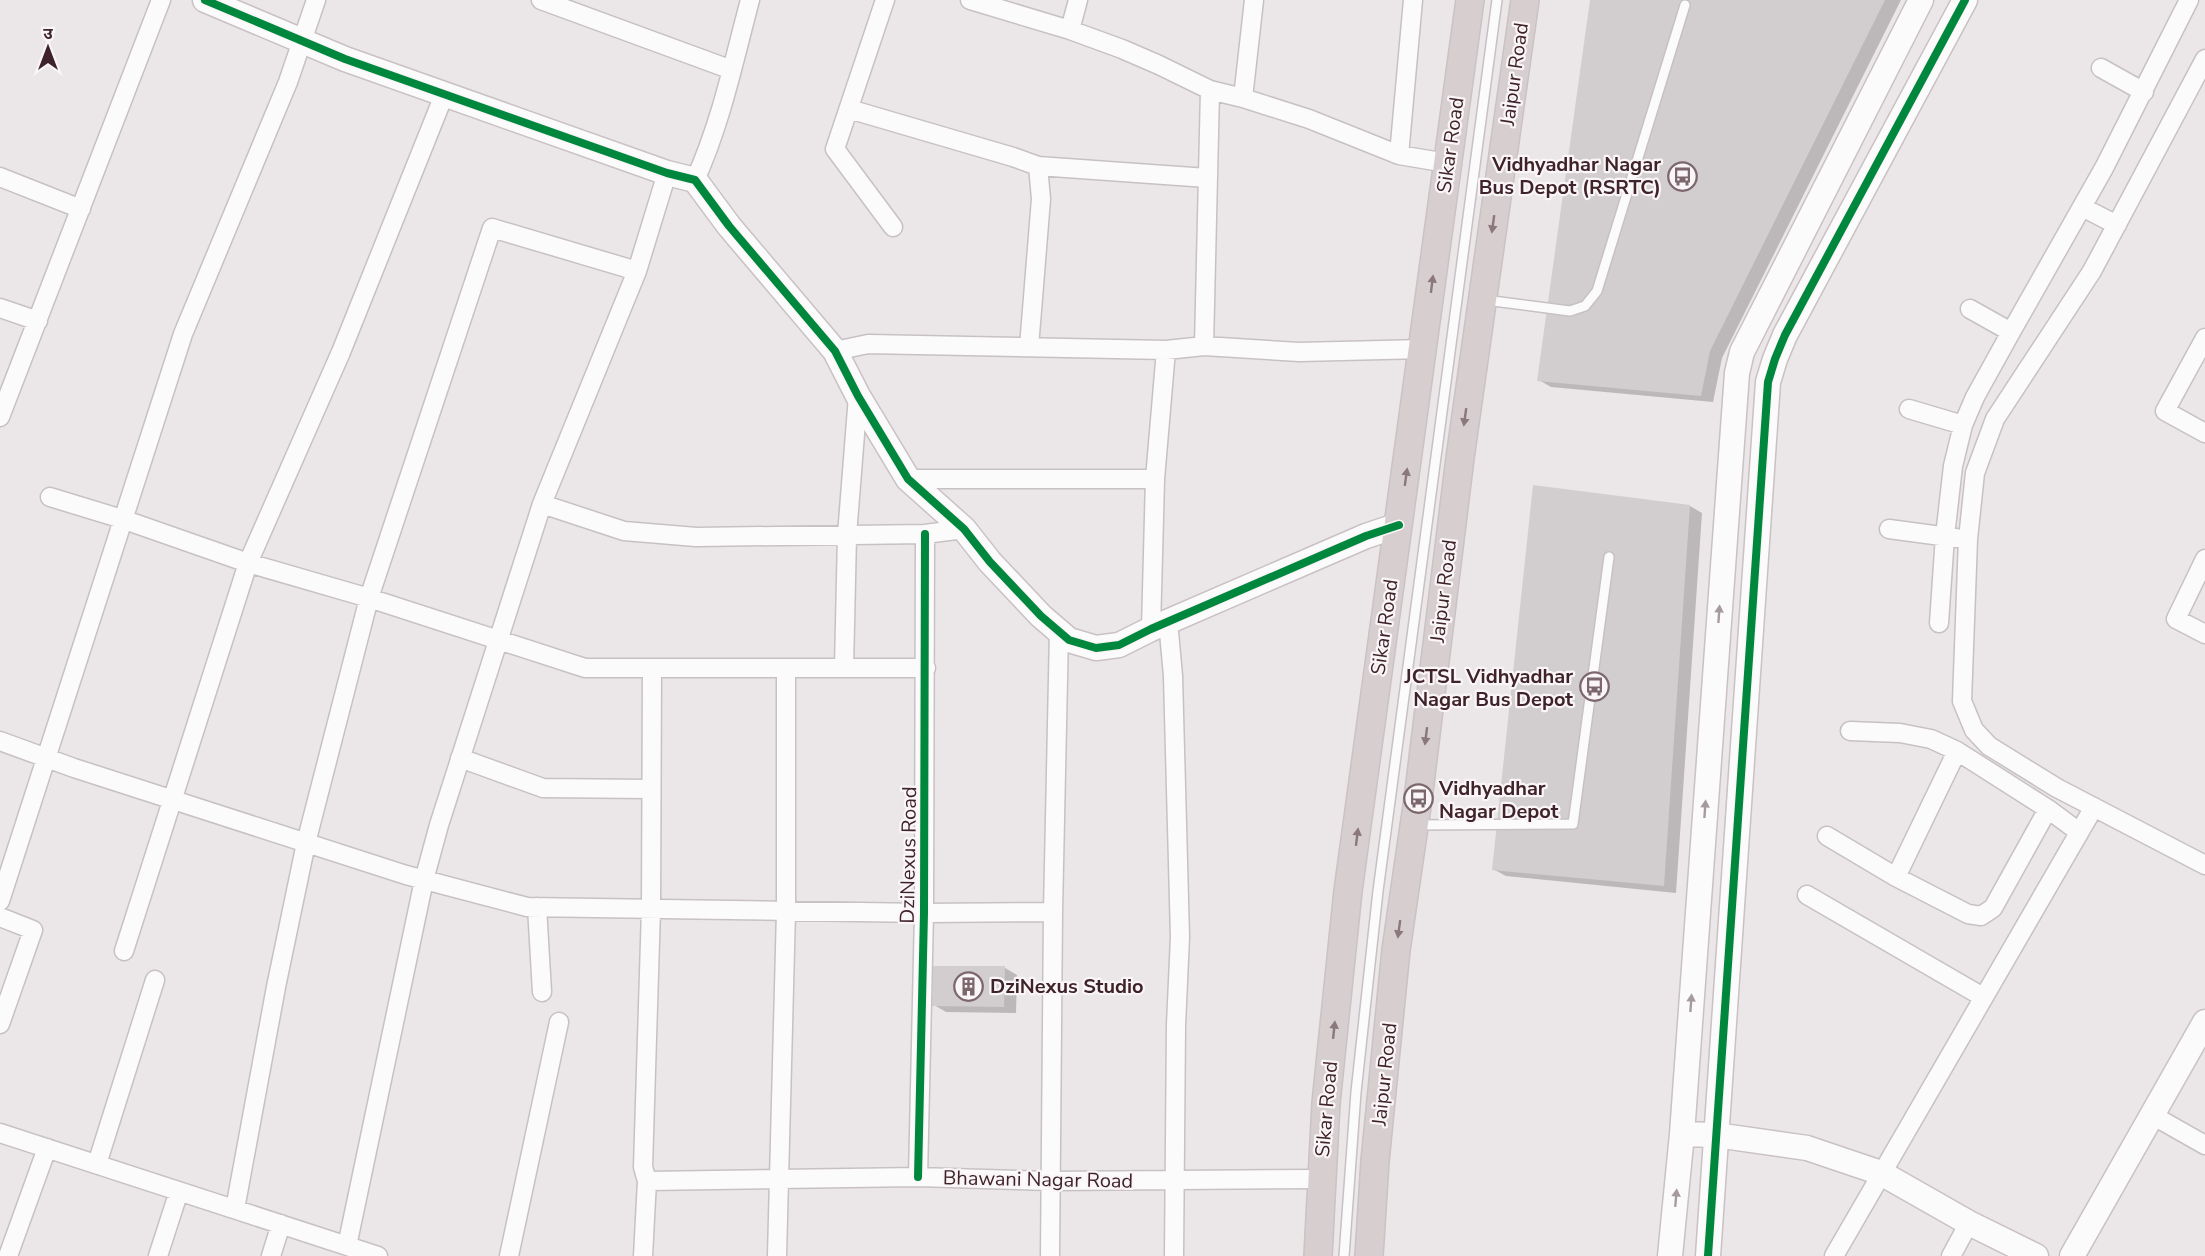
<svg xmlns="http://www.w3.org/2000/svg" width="2205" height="1256" font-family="'Nunito Sans','Noto Sans Devanagari',sans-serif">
<rect width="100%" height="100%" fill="#ebe6e8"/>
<path fill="#0003" d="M1591 0H1901L1722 358 1713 402 1551 387 1539 380Z
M1690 506 1702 513 1676 893 1506 876 1493 869Z
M1005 968 1017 975 1016 1013 946 1012 934 1005Z"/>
<path fill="#d2cdcf" d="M1590 0H1885L1710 351 1701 396 1537 381Z
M1533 485 1690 505 1664 886 1492 870Z
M933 966H1005L1004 1007 932 1006Z"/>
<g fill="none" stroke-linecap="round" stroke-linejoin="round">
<defs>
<path id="lane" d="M1485 300 1570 311 1585 306 1597 291 1685 5
M1415 825 1573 824 1609 557
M1344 1256 1356 1092 1378 891 1497 0"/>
<path id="street" d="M541 0 732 70
M885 0 835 149 893 227
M970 0 1070 30 1122 49 1159 65 1210 90 1243 98 1309 119 1399 155 1447 163
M1070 30 1078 0
M2205 59 2092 271 1995 419 1975 473 1968 539 1962 701 1974 730 1989 746 2057 788 2205 865
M2101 68 2144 92
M1243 98 1254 0
M849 109 1013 157 1038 166 1207 178
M1399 155 1413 0
M0 177 81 209
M695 180C721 123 734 60 750 0
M2082 207 2117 225
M0 308 38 321
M1970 309 2011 332
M2205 338 2165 411 2205 433
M1204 346 1210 90
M1029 347 1041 199 1038 166
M835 351 868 344 1166 350 1204 346 1299 352 1424 349
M1909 409 1963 425
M0 417 161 0
M908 479H1155
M50 497 122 519 248 563 369 598 585 668H926
M542 504 624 531 696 537 925 534 964 529
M1889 529 1956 538
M2205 559 2176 619 2205 634
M1168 621 1173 676 1180 937 1176 1025 1174 1256
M1939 623 1945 536 1953 466 1963 425 1975 397 2011 332 2104 168 2189 0
M1151 629 1155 479 1166 350
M844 668 847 535 858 396
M1850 731 1900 733 1931 739 1957 751 2048 809 2079 832
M0 741 74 768 406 875 527 907 924 913 1053 912
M460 758 543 788 651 789
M1827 836 1896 877 1968 914 1981 916 1993 908 2048 809
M1896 877 1957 751
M1807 895 1983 997
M0 901 183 334 288 82 316 0
M537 907 542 992
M0 917 33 930 0 1024
M124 951 248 563 341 352 444 95
M2152 1115 2205 1145
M0 1133 378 1256
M97 1164 155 980
M918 1177 924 913 925 534
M647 1181 918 1177 1051 1181 1320 1179
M235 1209 276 987 306 843 369 598 492 228 637 271
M347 1246 424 880 439 825 542 504 637 271 667 173
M8 1256 47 1148
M158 1256 179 1191
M271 1256 281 1224
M509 1256 559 1022
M643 1256 647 1181 643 1167 651 909 652 668
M777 1256 786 911V668
M1050 1256 1053 912 1059 631
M1834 1256 2094 807
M1951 1256 1969 1223"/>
<path id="secondary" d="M205 0 345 59 667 173 695 180 729 226 835 351 858 396 908 479 964 529 990 562 1041 616 1069 640 1096 648 1119 645 1151 629 1366 536 1399 525
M1682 1134 1716 1135 1807 1148 1881 1173 1969 1223 2036 1256
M1670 1256 1682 1134 1737 373 1742 352 1921 0
M1708 1256 1768 382 1775 359 1785 335 1965 0
M2072 1256 2205 1022"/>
<path id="primary" d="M1318 1256 1326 1103 1348 891 1470 0
M1369 1256 1375 1161 1396 950 1418 799 1460 458 1525 0"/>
</defs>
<use href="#lane" stroke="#c7c1c4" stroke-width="12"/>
<use href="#street" stroke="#c7c1c4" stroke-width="21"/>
<use href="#secondary" stroke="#c9c1c4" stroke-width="27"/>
<use href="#primary" stroke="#cac2c4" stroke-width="30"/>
<use href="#lane" stroke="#fcfbfc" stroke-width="9"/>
<use href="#street" stroke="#fcfbfc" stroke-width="18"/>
<use href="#secondary" stroke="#fcfbfc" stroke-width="24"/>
<use href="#primary" stroke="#d7ced0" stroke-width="27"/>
<defs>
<path id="cycleway" d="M205 0 345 59 667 173 695 180 729 226 835 351 858 396 908 479 964 529 990 562 1041 616 1069 640 1096 648 1119 645 1151 629 1366 536 1399 525
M918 1177 924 913 925 534
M1708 1256 1768 382 1775 359 1785 335 1965 0"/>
</defs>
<use href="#cycleway" stroke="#faf5f7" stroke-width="11"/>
<use href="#cycleway" stroke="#00873e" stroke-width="8"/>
</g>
<defs><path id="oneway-solid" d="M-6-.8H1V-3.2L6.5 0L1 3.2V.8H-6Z" transform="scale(1.5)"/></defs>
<g fill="#8b787d">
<use href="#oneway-solid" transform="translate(1493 224) rotate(98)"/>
<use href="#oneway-solid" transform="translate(1432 284) rotate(-83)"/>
<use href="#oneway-solid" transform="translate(1465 417) rotate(98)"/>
<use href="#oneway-solid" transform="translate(1406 477) rotate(-82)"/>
<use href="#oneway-solid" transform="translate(1426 736) rotate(97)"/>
<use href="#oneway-solid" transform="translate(1357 837) rotate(-83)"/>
<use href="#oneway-solid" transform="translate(1399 929) rotate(98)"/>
<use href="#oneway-solid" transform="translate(1334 1030) rotate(-84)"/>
</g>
<g fill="#a79a9e">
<use href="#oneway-solid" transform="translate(1719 614) rotate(-86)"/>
<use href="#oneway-solid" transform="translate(1705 809) rotate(-86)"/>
<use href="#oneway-solid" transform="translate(1691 1003) rotate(-86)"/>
<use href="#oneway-solid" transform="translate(1676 1198) rotate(-85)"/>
</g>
<defs>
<symbol id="bus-ring" viewBox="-11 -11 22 22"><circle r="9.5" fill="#faf5f7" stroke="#7b676c" stroke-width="1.5"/><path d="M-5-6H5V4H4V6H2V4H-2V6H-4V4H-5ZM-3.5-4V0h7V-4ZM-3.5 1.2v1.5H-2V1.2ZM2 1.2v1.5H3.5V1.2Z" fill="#7b676c"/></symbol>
<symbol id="building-ring" viewBox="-11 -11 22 22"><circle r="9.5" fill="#faf5f7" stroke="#7b676c" stroke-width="1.5"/><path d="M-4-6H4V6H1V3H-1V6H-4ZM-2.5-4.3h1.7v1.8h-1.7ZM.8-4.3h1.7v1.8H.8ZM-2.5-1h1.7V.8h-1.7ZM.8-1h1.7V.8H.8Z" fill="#7b676c"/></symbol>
</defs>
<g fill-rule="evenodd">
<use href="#bus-ring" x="1666" y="160" width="33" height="33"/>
<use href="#bus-ring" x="1578" y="670" width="33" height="33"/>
<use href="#bus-ring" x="1402" y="782" width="33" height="33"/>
<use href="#building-ring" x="952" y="970" width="33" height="33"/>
</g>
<g text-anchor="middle" stroke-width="4.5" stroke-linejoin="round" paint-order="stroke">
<g font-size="20" fill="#3f232a" stroke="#faf5f7">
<text transform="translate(1514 74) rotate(-82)" y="7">Jaipur Road</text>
<text transform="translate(1450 145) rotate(-82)" y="7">Sikar Road</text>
<text transform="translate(1443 591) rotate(-83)" y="7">Jaipur Road</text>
<text transform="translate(1384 627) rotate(-82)" y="7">Sikar Road</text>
<text transform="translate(908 855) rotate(-89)" y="7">DziNexus Road</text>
<text transform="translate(1384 1074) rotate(-84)" y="7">Jaipur Road</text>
<text transform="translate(1326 1109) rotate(-85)" y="7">Sikar Road</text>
<text transform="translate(1038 1179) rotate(1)" y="7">Bhawani Nagar Road</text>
</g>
<g font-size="20" font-weight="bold" fill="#3f232a" stroke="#faf5f7" text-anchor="end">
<text x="1661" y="171">Vidhyadhar Nagar<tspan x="1661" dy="23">Bus Depot (RSRTC)</tspan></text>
<text x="1573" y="683">JCTSL Vidhyadhar<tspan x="1573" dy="23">Nagar Bus Depot</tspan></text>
<text x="1439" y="795" text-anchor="start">Vidhyadhar<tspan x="1439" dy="23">Nagar Depot</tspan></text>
<text x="990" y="993" text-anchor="start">DziNexus Studio</text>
</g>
</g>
<g transform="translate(48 48)" stroke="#faf5f7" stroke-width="4.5" paint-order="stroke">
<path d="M0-4.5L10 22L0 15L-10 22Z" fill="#3f232a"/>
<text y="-9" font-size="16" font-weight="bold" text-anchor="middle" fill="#3f232a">उ</text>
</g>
</svg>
